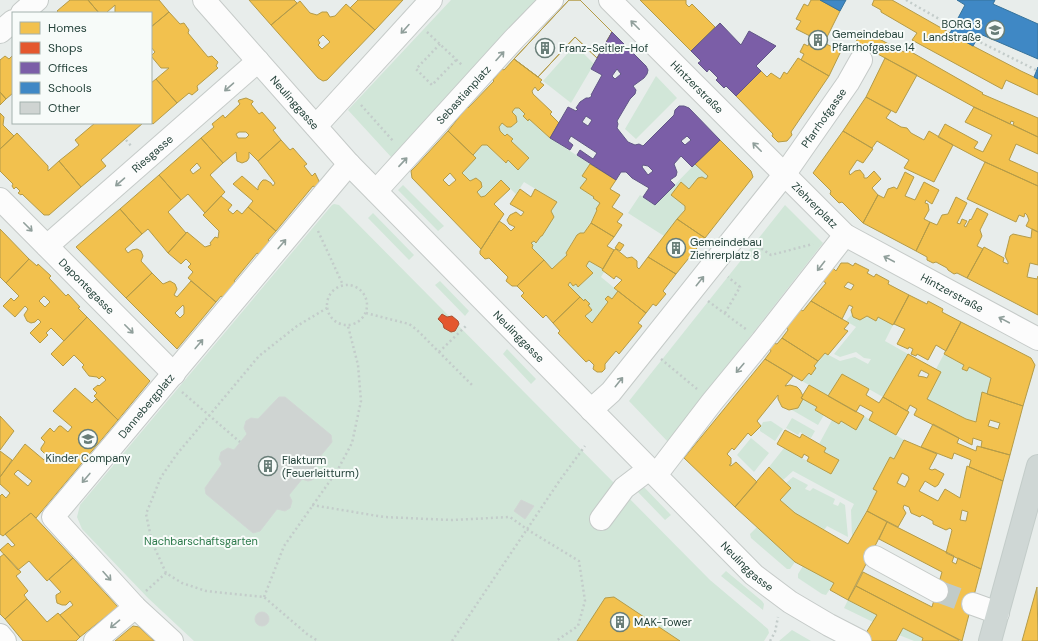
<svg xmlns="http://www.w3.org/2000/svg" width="1038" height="641" font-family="'DM Sans',sans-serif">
<rect width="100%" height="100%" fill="#e8edeb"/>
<path fill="#d1e6d8" d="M451 0H539L392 158 348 110Z
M575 45 594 64 571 103 543 81Z
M656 76 677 98 636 139 625 129Z
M515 108H519L525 114 523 116 527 120 529 119 550 138 590 164 583 175 587 179 580 188 594 197 593 198 600 203 596 209 597 210 594 215V216L584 233C575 233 571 245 566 253L567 255 552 269 532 248 533 245 531 243 534 241 537 243 541 236H542L553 217 551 211 557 202 524 182 516 194 501 180 485 196 481 197 477 192 482 187 481 182 476 178 470 181 462 173 476 158 473 155 482 145H487L505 163 508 160 518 170 529 159 511 141 513 139 507 134 505 136 500 131 499 127 502 123 507 127H511L517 122 516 116 512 112Z
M695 164 708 176 706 179 702 177 689 189 681 183 671 195 685 206V210L664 236 628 213 640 195 655 205Z
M403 185 444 226 438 231 398 190Z
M334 204 339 205 710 580 768 629 769 633 764 641H194L148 598 82 529 77 517 80 505 332 205Z
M785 205 823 243 668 442 629 401Z
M373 213 414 255 409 260 368 218Z
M589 261 603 269 602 270 604 272 601 277 618 291 612 299 608 296 605 299 608 302 592 323 585 316 592 310 588 305 589 304 585 300 584 301 568 285 570 282 573 286 576 284 578 287 593 273 586 266Z
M440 281 469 311 465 316 435 285Z
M852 314 853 317 859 320 867 316 876 321 878 317 893 325 885 341 908 354 883 397 842 374 828 396 802 381 809 373 811 375 816 368 814 366 825 353 840 361 855 357 868 364 871 359 864 358 856 352 840 357 834 354 856 327 846 321Z
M507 349 536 379 531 384 503 354Z
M944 354 964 365 962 369 967 371 969 367 991 378 987 394 982 393 976 422 966 419 927 399 941 372 936 369Z
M803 399 817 407 815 410 824 415 818 425 792 410 798 408Z
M864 416 904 440 894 459 873 489 877 491 852 537 851 510 854 504 793 471 783 480 769 467 784 448 831 474 838 460 824 452 826 448 819 444 832 420 839 424 841 421Z
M792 418 815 431 811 438 800 432 798 435 786 428Z
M771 421 783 429 775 441 760 431V428L763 422Z
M751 438 769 453 754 472 737 455Z
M793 477 808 485 805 489 810 491 813 488 835 499 833 504 838 506 840 502 845 505 848 537 827 526 824 530 795 513 780 500 791 488 786 483Z
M641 484 671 515 665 520 635 489Z
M757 527 795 562 790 569H787L751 538 750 534Z
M803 566 834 583 826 595 822 594 798 578V574Z
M726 571 762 601 764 604 763 610 721 576Z
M848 600 877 615 873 622 844 608Z
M903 628 923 638 922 641H914L899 635Z
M792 630 811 641H779Z"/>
<path fill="#f2c14e" stroke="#b49b48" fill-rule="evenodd" d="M70 0H88L99 13H59L57 11Z
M88 0H159L169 12 151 27V13H115V5L106 13H99Z
M249 0H294L297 3 271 25Z
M358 0H403L375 30 350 8Z
M569 0H580L612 32 597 58 575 37 538 77 514 59Z
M569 0H580L612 32 597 58 575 37 538 77 514 59Z
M640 0H686V4L689 7 692 4 715 27 691 51Z
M811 0H820L840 11 824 43 841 51 829 76 801 60 804 54 800 52 804 44 808 46 812 37 796 29 801 21 796 19 804 4 808 6Z
M874 0H892L973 46 1021 71 1038 79V95L1006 80 1002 89 912 40 917 33 881 12V10L872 5Z
M300 1 310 13 317 15 322 12H327L330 17 335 16 346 4 375 30 327 80 323 81 318 78 271 25ZM323 35 330 42 322 49 318 45 320 43 318 40Z
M169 12 180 24 184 23 189 30 188 33 208 57 212 56 218 62 216 66 218 68 197 86 198 90 192 95 189 93 177 103 156 79 169 68H161L151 56 155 52 151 47V27Z
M862 30 904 52 906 49 983 93 982 94 1038 118V137L1013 125 1014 122 1011 121 1010 124 974 107 856 42Z
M13 55V93L6 99 0 92V60L5 56 9 59Z
M798 58 829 76 791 132 792 135 787 141 778 142 772 136 773 134 736 96 761 71 767 77 771 73 780 79 784 72 787 74Z
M885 58 917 75 896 113 866 97Z
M514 59 542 80 540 82 544 85 538 91 535 87 532 91 533 94 552 112 550 114 559 123 550 138 529 119 528 121 523 116 525 114 519 108H515L512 112 516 116 517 122 511 127H507L502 123 499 127 500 131 505 136 507 134 513 139 511 141 529 158 518 170 508 160 506 163 487 145H482L473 155 448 131 467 107 468 108 494 81 493 80 502 69 504 70Z
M156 79 177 103 153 124 151 122V83Z
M0 92 6 99 0 105Z
M866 97 891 111 886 118 901 127 907 128 911 133 924 140 929 131 953 145 934 182 904 168 909 160 877 141 872 148 843 131Z
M246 98 253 101V102L251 104 259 114 262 112 276 128 273 130 281 140 258 161 249 152V158L247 161 242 163 237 161 236 152 223 163 201 138 214 127 212 124 223 115 225 118 240 104 238 101 239 100ZM239 132H246L249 135 246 138H238L236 134Z
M974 107 1038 137V154L1016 144 1009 160 1038 173V186L985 162 938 137 945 124 978 142 974 148 983 152 992 135 965 122Z
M0 113 4 117 3 125 14 136 0 149Z
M95 123H143L101 160 106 166 81 187 59 161 79 145 75 140Z
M448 131 476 158 462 173 470 181 476 178 481 182 482 187 477 192 481 197 485 196 501 180 510 189 494 204 504 214 481 249 412 178 411 171 415 167ZM450 173 456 180 449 186 443 180Z
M843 131 873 149 863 163 857 160 849 172 850 175 855 171 860 170 864 175V178H867L874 171 881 179 872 188 878 195 863 223 842 202 839 203 830 194 831 191 813 173Z
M17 133 48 166V171L59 161 81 187 49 215H44L22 194 21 195 18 193 20 191 16 187 14 189 12 186 13 184 0 171V149Z
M201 138 223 163 210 175 225 192 205 213 188 194 181 200 159 175ZM197 163 201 168 193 174 190 170Z
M281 140 290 150 293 148 307 164 304 166 312 176 315 173 319 181 317 188 313 186 276 231 248 207 253 201 233 184 242 176 258 190V187L261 182 263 180H266L271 183 273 186 275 183 258 161Z
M720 140 751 171 753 177 705 238 677 219 685 210V206L671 195 681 182 689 189 698 178 702 177 706 179 708 176 695 164Z
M985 162 1038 186V232L1026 226 1029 220 1027 215 1025 213 1024 217 1019 215 1016 222 967 199Z
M590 164 616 180 610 189 620 195 612 207 623 214 617 222 622 225 614 237 591 223 597 210 596 209 600 203 593 198 594 197 580 188 587 179 582 176Z
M905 172 914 177 905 196 915 200 924 182 939 190 932 204 926 200 925 203 928 204 929 210 924 219 930 222 916 251 863 223 878 195 884 198 888 189 894 187 897 189Z
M159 175 181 200 168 212 186 233 168 253 148 229 142 234 120 209Z
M520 189 531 197 535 189 557 202 551 211 554 217 542 236H541L536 243 534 241 531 243 533 245 532 248 544 260 517 286H512L506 281 508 277 489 258 485 259 480 254V251L499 221 505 225 511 231 515 227 509 224 507 220 510 215 516 212 521 216 524 212 510 204Z
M221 196 232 205 228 210 233 214 237 210 242 214 248 207 276 231 268 240 271 242 260 255 257 253 234 281 237 283 224 298 221 296 216 302 188 278 193 272 188 267 191 264 186 259 181 264 168 253 187 232 205 247 211 245 210 243 215 237 218 238 219 231 203 215Z
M956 197 967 203 957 223 960 224 962 219 967 221 964 226 966 227 970 219 971 220 977 208 988 214 980 230 982 236 977 246 983 249 967 278 957 273 954 274 948 270 947 268 936 262 933 263 927 260V257L916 251 930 222 937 225 942 215 948 214Z
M120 209 142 234 125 249 128 253 132 250 137 249 141 251 143 256 141 261 152 273 126 298 76 247Z
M677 219 705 238 676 274 648 257Z
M591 223 614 237 607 246 614 250 603 269 589 261 586 266 593 273 578 287 576 284 573 286 570 282 568 285 580 297 553 323 546 315 543 318 521 296 524 293 517 286 544 260 552 269 567 255 566 253 577 235 580 233H584Z
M0 229 29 259 6 283 0 277Z
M1032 229 1038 232V265L1030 263 1027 277 1037 279 1038 276V315L967 278 984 247 1004 258 1003 262 1008 264V262L1005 256 1010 236 1013 234 1031 238Z
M619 242 624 245 620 251 615 248Z
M616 249 627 258 632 257 637 261V267L639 269 648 257 676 274 663 291 666 294 656 306 653 304 646 313 614 288 622 280 616 276 614 279 602 270 614 250Z
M29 259 37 266 38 264 51 276 49 278 66 296 68 294 80 307 78 308 87 317 64 341 51 328 46 333 48 335 40 343 30 333 41 322 38 319 35 322 31 323 27 321 24 315 28 309 25 306 15 317 3 306 11 298 14 301 19 296 6 283ZM44 296 50 302 45 307 39 301Z
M841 263H848L853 266 855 263 869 270 867 273 874 277 876 274 889 281 888 284 909 295 893 325 878 317 876 321 867 316 860 320 853 317 851 310 853 307 849 305 842 319 811 301 826 283 823 281 833 268 836 271ZM848 282 854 285 851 290 844 287Z
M152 273 163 284 170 281 175 284 177 289 174 295 177 297 191 281 216 302 177 349 126 298ZM183 305 184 307V314L180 318 175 313Z
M618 291 646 313 638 323 642 326 619 354 616 351 605 364V369L602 372H597L593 369 594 365 589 360 586 362 558 333 560 331 553 323 580 297 584 301 585 299 590 304 588 305 592 310 585 316 592 323 608 302 605 299 608 296 612 299Z
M909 295 927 304 928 301 943 309 942 312 961 322 946 351 936 345 928 360 917 354 916 356 911 354 913 349 909 347 908 349 897 344 905 329 894 324Z
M811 301 849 323 844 329 848 331 828 355 825 353 818 361 782 338 788 330 786 326 800 309 803 311Z
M87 317 150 381 118 420 94 396 97 393 93 389 98 385 99 386 106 380 102 376 99 379 97 377 89 376 82 367 84 365 74 355 63 366 51 354Z
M961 322 1031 358 1035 365 1023 406 987 394 991 378 969 367 967 371 962 369 964 365 944 354Z
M782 338 818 361 814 366 816 368 811 375 809 373 802 381 765 359 771 351 769 347 773 343 777 344Z
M908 354 941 372 927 399 966 419 976 422 982 392 1023 406 1010 455 981 447 982 441 973 438 972 445 914 415 917 409 910 405 907 411 883 397ZM921 370 929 374 927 378 924 377 918 376ZM990 420 1000 423 998 429 988 426Z
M765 359 793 376 785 386 790 385 797 387 800 390 803 396 801 398 803 399 798 408 789 410 782 407 778 399V395L757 421 761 426 751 436 748 433 734 450 732 448 727 454 731 458V464L729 465 731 466 736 462 757 482 735 507 684 458Z
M842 374 869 389 866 395 879 403 883 397 909 412 896 435 869 420 873 412 860 405 856 412 828 396Z
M809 385 864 416 856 430 841 421 839 424 832 420 815 410 817 407 801 398Z
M75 388 92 403 96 399 118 420 36 518 31 513 3 536 0 534V496L2 494 6 498 10 493 0 484V477L25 444 44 460 47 456 41 450V448L45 442 41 438 50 428 54 432 59 426H61L68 432 72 427 53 411ZM18 470 32 481 28 486 14 474Z
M0 416 14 431 0 450Z
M933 424 959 438 957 443 976 451 977 446 1010 455 1003 481 969 467 971 460 954 453 952 459 921 447Z
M785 430 800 438 802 434 826 448 824 452 839 460 831 474 807 461 809 457 804 454 802 458 777 444Z
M904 440 937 454 929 469 932 470 935 469 944 474 938 485 935 487 925 481 919 491 938 501 945 489 960 498 967 466 1003 481 981 569 946 553 952 530 950 528 946 530 933 524V521L922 515 920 517 911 513 909 507 904 505 903 508 906 513 898 527 867 511 877 491 873 489 890 457 894 459ZM902 473 908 476 909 479 905 487 897 483ZM962 510 968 512 966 521 960 520Z
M0 451 12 460 0 477Z
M769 467 791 488 780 500 795 513 848 544 867 511 887 522 848 600 830 590 834 583 795 562 735 507Z
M31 513 73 558 47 581 29 561 18 570 0 550 8 543 12 547 15 545 5 534Z
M887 522 954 556 952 562 956 564 958 558 981 569 962 641 856 586 863 572 932 607 942 572 879 539Z
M4 554 21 572 16 576 28 591 24 595 27 599 5 619 0 614V557Z
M73 558 118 607 80 637 60 615 73 605 70 601 66 605H62L57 603 56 598V595L61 592 49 579Z
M856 586 959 640V641H922L923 638 903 628 896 641H861L877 615 848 600Z
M1037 587 1038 641H1022Z
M614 597 680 641H577L605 598Z
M27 599 47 622 58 613 80 637 76 641H23L5 619Z
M133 626 139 627 154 641H115Z"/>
<path fill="#e4572e" stroke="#aa5132" d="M442 314 447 317 452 316 458 321 459 324 455 331 451 332 444 328 443 324 438 319Z"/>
<path fill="#7b5ea7" stroke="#615686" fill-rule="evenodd" d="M720 23 741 45 749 31 776 46 756 66 761 71 736 96 726 86 724 88 716 80 718 78 709 69 707 72 698 63 701 61 691 51Z
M612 32 646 66 648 70 647 74 644 78 633 86 636 90 635 94 630 99 617 121 618 124 617 128 628 142 635 145 639 144 643 146 674 115 675 110 679 106H684L689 108 720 140 692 167 681 156 674 164 677 172 676 176 670 180 675 185 655 205 643 197 649 188 632 178 626 172H621L616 180 577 155 580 150 593 159 597 153 571 136 568 141 573 145 570 150 550 138 568 107 576 111 578 109 576 108 580 102 586 98H589L592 96 591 95 602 75 591 69ZM617 69 621 74 615 79 612 76ZM586 116 592 120 588 126 582 122ZM687 136 691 140 685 145 681 141ZM643 165 648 166 653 171 648 175 642 167Z"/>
<path fill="#3f88c5" stroke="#37739b" d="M820 0H846L840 11Z
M957 0H995L993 4 1038 24V59L980 34 973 46 950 33 965 5Z
M1038 67V79L1034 77Z"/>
<path fill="#cfd4d2" stroke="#d1d6d4" d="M279 397H285L331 435 332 442 314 464 317 471 316 477 312 480 308 481 302 479 289 495 292 501 290 508 285 511 277 509 260 531 253 533 206 494 205 488 222 464 219 459 221 452 228 448 234 450 247 434 244 428 246 421 251 418 258 419Z
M521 500 534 506 525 519 514 511Z
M255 619a7 7 0 1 1 14 0a7 7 0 1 1-14 0Z"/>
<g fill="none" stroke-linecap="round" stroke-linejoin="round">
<path stroke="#c1cbc8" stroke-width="22" stroke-dasharray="22 11" stroke-linecap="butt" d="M937 591 973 604"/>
<defs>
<g id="minor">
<path id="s1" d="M204 0 349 164 754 575 790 602 829 625 860 641"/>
<path id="s2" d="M610 0 845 235 1038 339"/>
<path d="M22 13 37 0"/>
<path d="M0 32 13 21"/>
<path d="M316 126 431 0"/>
<path id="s3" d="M376 191 514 39 552 0"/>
<path id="s4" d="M0 199 174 374"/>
<path id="s5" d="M47 246 258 61"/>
<path id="s6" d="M591 410 611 392 784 175 848 83 861 60"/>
<path d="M656 475 712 402 762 341 845 235"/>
<path d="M601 519 624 488 649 469"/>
<path d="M875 557 937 591"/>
<path d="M973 604 998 613"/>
<path d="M0 635 5 641"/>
<path d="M95 641 135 607"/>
<path id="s7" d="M172 641 135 607 53 517 349 164"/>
</g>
<path id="major" d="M990 641 1038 466"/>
</defs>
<use href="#minor" stroke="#c5cac8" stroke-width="24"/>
<use href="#major" stroke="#c3ccc9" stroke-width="24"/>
<path stroke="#c3ccca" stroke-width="2.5" stroke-dasharray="2 3" stroke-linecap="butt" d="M906 0 953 27
M427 32 463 66
M976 40 1036 70
M440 44 416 69 432 85 456 60
M361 105 394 142
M126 140 132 147
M318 231 343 285
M753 243 771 255 813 244
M327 305a20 20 0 1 1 40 0a20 20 0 1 1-40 0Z
M708 301 747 330
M366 313 409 324 417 330 474 387
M725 313 740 287 728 277
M439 352 467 325
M661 359 697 389
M182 392 240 442
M312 505 384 517 451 520 510 517 528 530 579 561 585 601 578 626 556 641
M166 573 152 542 146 514 161 477 177 454 259 356 297 326 327 308
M146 591 166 573 182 583 206 591 264 597 307 634 318 641
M264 597 284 546 337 471 352 443 361 401 358 365 348 326
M452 641 560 480 585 446
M770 641 775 632 778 617"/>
<use href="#minor" stroke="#fcfcfc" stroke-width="22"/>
<use href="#major" stroke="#cfd7d5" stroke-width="22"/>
</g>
<defs><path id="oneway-shaft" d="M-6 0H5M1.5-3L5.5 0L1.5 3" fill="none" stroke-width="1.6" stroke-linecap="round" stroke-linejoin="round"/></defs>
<g stroke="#909f9b">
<use href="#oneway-shaft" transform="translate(635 25) rotate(-135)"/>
<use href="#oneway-shaft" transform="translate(405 29) rotate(132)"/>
<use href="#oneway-shaft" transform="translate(500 56) rotate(-48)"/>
<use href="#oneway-shaft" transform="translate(229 87) rotate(139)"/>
<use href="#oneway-shaft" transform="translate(757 147) rotate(-135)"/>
<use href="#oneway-shaft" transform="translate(403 162) rotate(-47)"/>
<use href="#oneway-shaft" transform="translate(120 182) rotate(139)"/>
<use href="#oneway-shaft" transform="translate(28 227) rotate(45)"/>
<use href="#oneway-shaft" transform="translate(282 244) rotate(-50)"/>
<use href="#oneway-shaft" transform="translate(889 259) rotate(-152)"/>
<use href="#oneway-shaft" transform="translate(821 266) rotate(128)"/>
<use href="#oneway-shaft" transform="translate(700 281) rotate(-51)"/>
<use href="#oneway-shaft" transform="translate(1004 320) rotate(-152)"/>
<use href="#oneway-shaft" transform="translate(129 329) rotate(45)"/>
<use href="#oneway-shaft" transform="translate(199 344) rotate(-50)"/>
<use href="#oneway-shaft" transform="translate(740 368) rotate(130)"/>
<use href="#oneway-shaft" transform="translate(619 382) rotate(-51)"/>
<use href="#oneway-shaft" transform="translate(86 478) rotate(130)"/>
<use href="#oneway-shaft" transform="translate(107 576) rotate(48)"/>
<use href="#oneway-shaft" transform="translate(115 624) rotate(140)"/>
</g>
<defs>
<symbol id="school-ring" viewBox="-11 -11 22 22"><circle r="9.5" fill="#f7fbf9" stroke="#697e78" stroke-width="1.5"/><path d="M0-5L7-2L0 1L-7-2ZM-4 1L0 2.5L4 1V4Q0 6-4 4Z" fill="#697e78"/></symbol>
<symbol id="building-ring" viewBox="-11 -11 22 22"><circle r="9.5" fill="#f7fbf9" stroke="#697e78" stroke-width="1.5"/><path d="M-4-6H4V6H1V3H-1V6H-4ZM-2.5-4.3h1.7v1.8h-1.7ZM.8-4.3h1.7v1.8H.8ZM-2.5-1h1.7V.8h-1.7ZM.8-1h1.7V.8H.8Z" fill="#697e78"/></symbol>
</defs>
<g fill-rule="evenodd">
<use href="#school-ring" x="984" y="19" width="22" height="22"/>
<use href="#building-ring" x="807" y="29" width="22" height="22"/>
<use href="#building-ring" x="534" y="37" width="22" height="22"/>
<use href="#building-ring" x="665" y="237" width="22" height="22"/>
<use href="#school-ring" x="77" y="428" width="22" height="22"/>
<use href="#building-ring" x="257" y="455" width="22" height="22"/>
<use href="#building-ring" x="609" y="611" width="22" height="22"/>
</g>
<g text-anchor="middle" stroke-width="4" stroke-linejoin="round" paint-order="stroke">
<g font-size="11" fill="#24423a" stroke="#f7fbf9" text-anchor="start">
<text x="981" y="28" text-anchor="end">BORG 3<tspan x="981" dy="13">Landstraße</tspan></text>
<text x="832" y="38">Gemeindebau<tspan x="832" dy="13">Pfarrhofgasse 14</tspan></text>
<text x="559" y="52">Franz-Seitler-Hof</text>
<text x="690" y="246">Gemeindebau<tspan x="690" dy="13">Ziehrerplatz 8</tspan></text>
<text x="88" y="462" text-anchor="middle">Kinder Company</text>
<text x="282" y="464">Flakturm<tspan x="282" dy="13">(Feuerleitturm)</tspan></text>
<text x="634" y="626">MAK-Tower</text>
</g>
<g font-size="11" fill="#24423a" stroke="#f7fbf9">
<text dy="4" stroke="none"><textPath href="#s2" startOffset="123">Hintzerstraße</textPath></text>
<text dy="4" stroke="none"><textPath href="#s3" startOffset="130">Sebastianplatz</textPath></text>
<text dy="4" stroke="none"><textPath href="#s1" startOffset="137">Neulinggasse</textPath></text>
<text dy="4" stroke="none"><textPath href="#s6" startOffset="374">Pfarrhofgasse</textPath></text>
<text dy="4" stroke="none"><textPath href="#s5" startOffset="140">Riesgasse</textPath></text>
<text dy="4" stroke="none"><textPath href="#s2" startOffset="290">Ziehrerplatz</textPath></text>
<text dy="4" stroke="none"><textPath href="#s4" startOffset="123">Dapontegasse</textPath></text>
<text dy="4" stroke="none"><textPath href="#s2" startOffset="454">Hintzerstraße</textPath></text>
<text dy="4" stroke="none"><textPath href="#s1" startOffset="461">Neulinggasse</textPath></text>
<text dy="4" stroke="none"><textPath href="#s7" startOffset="317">Dannebergplatz</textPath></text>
<text dy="4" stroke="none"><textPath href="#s1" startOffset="785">Neulinggasse</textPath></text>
</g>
<g font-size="11" fill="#2d7a4b" stroke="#f7fbf9">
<text x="201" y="545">Nachbarschaftsgarten</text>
</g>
</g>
<rect x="12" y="12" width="140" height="112" fill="#f7fbf9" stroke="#a3b1ad"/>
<rect x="20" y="22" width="20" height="12" fill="#f2c14e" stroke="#a3b1ad"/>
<text x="48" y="32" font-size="12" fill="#24423a">Homes</text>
<rect x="20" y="42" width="20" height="12" fill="#e4572e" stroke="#a3b1ad"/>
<text x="48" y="52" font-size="12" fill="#24423a">Shops</text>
<rect x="20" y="62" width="20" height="12" fill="#7b5ea7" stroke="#a3b1ad"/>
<text x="48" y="72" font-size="12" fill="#24423a">Offices</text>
<rect x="20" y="82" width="20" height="12" fill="#3f88c5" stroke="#a3b1ad"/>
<text x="48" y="92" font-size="12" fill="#24423a">Schools</text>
<rect x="20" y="102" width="20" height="12" fill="#cfd4d2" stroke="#a3b1ad"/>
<text x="48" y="112" font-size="12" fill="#24423a">Other</text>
</svg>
